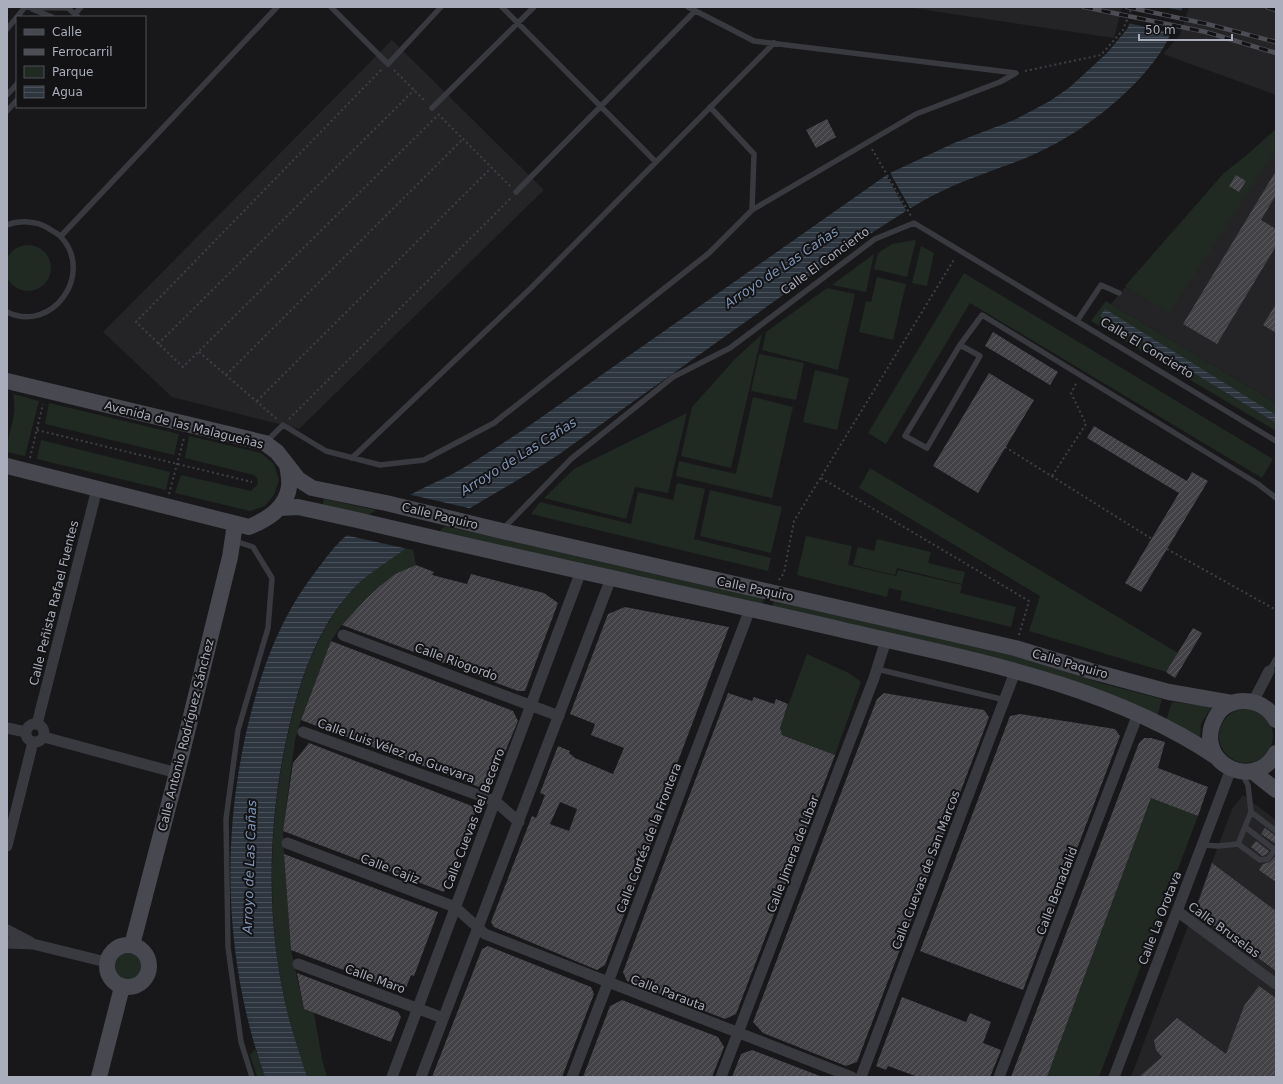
<svg xmlns="http://www.w3.org/2000/svg" width="1283" height="1084" font-family="'DejaVu Sans',sans-serif">
<defs>
<pattern id="water-rules" width="6" height="5" patternUnits="userSpaceOnUse"><rect width="6" height="5" fill="#2d353f"/><path d="M0 2.5h6" fill="none" stroke="#495059"/></pattern>
<pattern id="building-hatch" width="6" height="6" patternUnits="userSpaceOnUse"><rect width="6" height="6" fill="#424247"/><path d="M-1 1l2-2M0 6l6-6M5 7l2-2" fill="none" stroke="#5b5b60"/></pattern>
</defs>
<rect width="100%" height="100%" fill="#18181a"/>
<path fill="#242427" d="M906 7H1122L1114 38Z
M1189 7H1276V95L1163 54 1180 35Z
M392 40 544 190 299 429 172 397 103 332Z
M1276 129V403L1111 304 1224 173 1247 155Z
M1243 795 1276 820V1077H1131L1232 809Z"/>
<path fill="#202922" d="M1276 129V150L1169 313 1125 286 1224 173 1247 155Z
M916 240 907 277 874 269 878 253 892 244Z
M5 268a23 23 0 1 1 46 0a23 23 0 1 1-46 0Z
M921 246 934 253 927 286 912 283Z
M874 254 866 292 832 285Z
M964 273 1273 459 1262 478 970 303 886 444 868 433Z
M877 277 906 284 893 340 859 332 866 301 871 302Z
M827 288 855 294 838 370 762 350 766 332Z
M1106 301 1276 403V431L1091 321Z
M762 334 731 468 681 456 692 407 734 360Z
M759 354 804 363 796 400 751 391Z
M815 370 849 378 837 430 803 422Z
M13 394 39 401 25 456 7 452C7 430 18 420 13 394Z
M753 397 793 407 772 498 676 476 679 461 736 474Z
M49 403 179 434 174 455 45 424Z
M687 413 668 493 635 487 626 519 544 498 574 469Z
M189 436 261 453 274 464 279 480 274 495 265 506 250 511 175 493 181 475 251 491 258 484 257 478 254 475 185 458Z
M41 440 170 472 166 490 37 459Z
M870 468 1178 653 1166 672 1029 631 1040 596 859 488Z
M677 483 705 489 694 539 771 558 768 571 531 514 540 502 631 524 638 492 673 500Z
M710 490 782 507 771 553 700 536Z
M324 499 376 510 366 517 322 507Z
M444 526 764 598 762 606 439 532Z
M806 536 852 546 848 565 896 576 898 570 962 585 960 593 1016 607 1011 627 900 600 902 591 889 588 887 597 797 575Z
M877 539 931 552 928 563 965 572 962 584 897 568 895 575 853 565 858 547 874 551Z
M406 548 413 550 416 565 395 574 380 586 366 599 342 625 331 641 301 720 295 740 283 831 284 854 291 950 304 1009 314 1013 322 1059 327 1077H307C301 1058 293 1039 289 1020 265 921 267 819 291 721 303 671 321 623 357 585 371 571 390 560 406 548Z
M774 600 1010 654 1104 684 1162 699 1157 718 772 608Z
M807 654 849 673 861 682 835 755 778 733Z
M1172 702 1212 706 1201 724 1200 738 1166 721Z
M1219 736a27 27 0 1 1 54 0a27 27 0 1 1-54 0Z
M1151 798 1198 816 1099 1077H1047Z
M114 967a14 14 0 1 1 28 0a14 14 0 1 1-28 0Z
M255 1049 265 1077H257L250 1055Z"/>
<path fill="url(#water-rules)" d="M1137 7H1183C1175 22 1169 40 1160 53 1130 97 1076 137 1028 157 999 169 968 178 940 192 913 205 888 223 862 239L558 455C503 491 444 520 391 559 380 567 367 575 358 584 321 621 303 670 291 719 267 816 264 921 289 1019 294 1038 301 1058 307 1077H265C223 960 220 829 252 709 266 657 283 614 316 571 325 559 335 545 347 535 353 529 362 525 370 520 383 512 396 503 410 495 422 488 436 482 449 476 475 462 500 445 526 428L888 174 954 143 1014 120 1050 101 1070 87 1107 53 1127 29Z
M1105 309 1276 415V423L1100 316Z"/>
<path fill="#18181a" d="M1135 7H1164L1183 11 1172 33 1128 23Z
M889 171 911 210 907 212 885 173Z
M407 494 473 509 408 549 345 535Z"/>
<path fill="url(#building-hatch)" fill-rule="evenodd" d="M827 119 836 137 816 148 806 130Z
M1276 171V195L1261 220 1276 229V246L1217 344 1183 324Z
M1236 175 1246 181 1239 192 1229 186Z
M1276 304V333L1263 325Z
M993 332 1058 372 1050 385 985 346Z
M989 373 1034 400 978 493 933 466Z
M1094 426 1187 481 1192 472 1208 481 1141 592 1125 583 1179 493 1087 438Z
M416 565 434 572 432 575 467 584 471 574 544 593 558 603 525 691H518L342 625 366 599 380 586 395 574Z
M625 607 729 627 659 811 663 812 605 965 597 970 494 927 491 922 532 816 536 818 545 795 540 793 558 746 570 751 569 753 575 758 613 774 624 748 591 735 595 724 570 714 608 614ZM560 802 577 809 569 831 550 824Z
M1193 628 1202 633 1175 678 1166 672Z
M331 641 513 711 518 721 505 752 502 751 487 790 301 720Z
M728 693 752 701 754 697 774 704 776 699 788 704 780 728 782 735 835 755 736 1014 725 1019 627 981 623 972Z
M884 693 984 710 989 717 857 1062 846 1066 763 1033 753 1022 877 699Z
M1020 714 1115 729 1120 736 1023 990 920 951 1010 716Z
M1144 738H1151L1165 742 1158 768 1208 787 1198 816 1151 798 1047 1077H1011L1139 743Z
M309 743 477 808 444 892 283 831 293 763Z
M1265 828 1276 836V844L1261 834Z
M1256 841 1269 851 1266 855 1262 856 1251 847Z
M284 854 438 912 414 976 411 975 404 993 291 950Z
M1276 855V882L1259 870 1263 864 1270 862Z
M1212 863 1276 911V971L1199 915 1197 906Z
M488 946 591 987 594 994 562 1077H432L482 949Z
M297 973 398 1012 401 1017 391 1042 304 1009Z
M1259 986 1276 998V1077H1139L1162 1057 1156 1050 1154 1040 1177 1018 1226 1054 1244 1006Z
M902 997 966 1022 970 1013 991 1022 983 1043 1001 1050 990 1077H918L888 1066 886 1070 876 1066Z
M622 1000 718 1037 724 1047 712 1077H583L610 1006Z
M752 1050 820 1076V1077H732L741 1054Z"/>
<g fill="none" stroke-linecap="round" stroke-linejoin="round">
<path stroke="#3f4047" stroke-width="2" stroke-dasharray="2 3" stroke-linecap="butt" d="M381 70 136 322 183 367 438 115
M394 70 426 102
M1025 71 1101 55 1123 30 1132 7
M438 114 510 186
M872 149 911 216
M158 344 414 90
M199 352 277 419
M226 375 463 139
M257 401 491 168
M289 419 511 198
M37 430 252 482
M1005 447 1152 539
M30 458 43 404
M1052 476 1086 424 1071 393 1077 382
M821 478 1029 601 1019 635
M169 494 184 438
M1167 549 1276 610
M779 580 784 573 794 521 955 258"/>
<path stroke="#393940" stroke-width="5.5" d="M26 7 68 8 78 17
M331 7 388 64 441 7
M502 7 656 162
M32 9 52 17
M75 14 81 7
M17 17 25 7
M7 29 17 17
M7 95 17 84
M710 107 754 154 752 210
M432 108 534 7
M7 111 17 100
M516 192 695 11
M7 225C20 220 37 221 48 228 52 231 58 233 61 237 95 274 52 334 7 312
M61 236 277 7
M1077 321 1101 285 1119 293
M960 345 980 356 927 448 905 436 960 345 982 315 1258 484 1276 498
M266 442 283 425 326 451 380 465 424 460 494 423 709 253 752 210 916 114 1000 82 1016 73 754 41 688 7
M352 458 531 288 774 43
M503 529 571 459 673 377 730 348 875 239 914 223 1276 441
M235 541 253 547 272 578 268 628 238 730 226 819 228 947 241 1042 252 1077
M877 669 1005 700
M1269 671 1276 659
M1242 774 1248 785 1251 812 1276 831
M1245 827 1275 850
M1238 844 1251 812
M1202 845 1218 846 1238 844 1260 860 1268 859 1276 848"/>
<path stroke="#393940" stroke-width="11" d="M343 635 559 716
M1253 702 1269 671
M26 733a9 9 0 1 1 18 0a9 9 0 1 1-18 0Z
M37 724 97 489
M7 728 26 732
M303 732 495 801 519 822
M44 737 177 773
M287 843 455 907 485 934 852 1077
M7 846 33 742
M1177 911 1276 984
M7 930 30 942
M7 943 33 944 106 962
M298 964 443 1018
M392 1077 581 571
M421 1077 611 578
M572 1077 750 609
M721 1077 874 678 886 640
M861 1077 1015 672
M999 1077 1138 714
M1114 1077 1231 769"/>
<path stroke="#474850" stroke-width="16" d="M7 381 265 443 277 452 298 479 312 488 386 503 502 531 1015 648 1091 671 1169 692 1232 703
M7 466 249 527C268 519 286 508 289 487 290 480 288 471 287 465
M280 508 298 507 357 520C517 558 678 592 839 629 966 659 1104 682 1215 756
M1276 720C1269 708 1258 701 1243 701 1234 701 1222 706 1217 715 1189 761 1254 794 1276 753
M1252 771 1276 790
M107 966a21 21 0 1 1 42 0a21 21 0 1 1-42 0Z
M132 945 177 773 230 557 235 524
M99 1077 122 987"/>
<defs>
<path id="rail" d="M1084 7 1206 32 1276 53
M1127 7 1207 24 1276 42
M1267 7 1276 10"/>
</defs>
<use href="#rail" stroke="#4c4d55" stroke-width="4.5"/>
<use href="#rail" stroke="#131315" stroke-width="3" stroke-dasharray="9" stroke-linecap="butt"/>
</g>
<g text-anchor="middle" stroke-width="4" stroke-linejoin="round" paint-order="stroke">
<g font-size="12" fill="#aaadbb" stroke="#131315">
<text transform="translate(825 261) rotate(-36)" y="4">Calle El Concierto</text>
<text transform="translate(1147 348) rotate(31)" y="4">Calle El Concierto</text>
<text transform="translate(184 425) rotate(14)" y="4">Avenida de las Malagueñas</text>
<text transform="translate(440 516) rotate(14)" y="4">Calle Paquiro</text>
<text transform="translate(755 589) rotate(12)" y="4">Calle Paquiro</text>
<text transform="translate(54 603) rotate(-76)" y="4">Calle Peñista Rafael Fuentes</text>
<text transform="translate(456 662) rotate(20)" y="4">Calle Riogordo</text>
<text transform="translate(1070 664) rotate(16)" y="4">Calle Paquiro</text>
<text transform="translate(186 735) rotate(-76)" y="4">Calle Antonio Rodríguez Sánchez</text>
<text transform="translate(396 751) rotate(20)" y="4">Calle Luis Vélez de Guevara</text>
<text transform="translate(474 819) rotate(-69)" y="4">Calle Cuevas del Becerro</text>
<text transform="translate(649 838) rotate(-69)" y="4">Calle Cortés de la Frontera</text>
<text transform="translate(793 854) rotate(-69)" y="4">Calle Jimera de Líbar</text>
<text transform="translate(390 869) rotate(21)" y="4">Calle Cajiz</text>
<text transform="translate(926 870) rotate(-69)" y="4">Calle Cuevas de San Marcos</text>
<text transform="translate(1057 891) rotate(-69)" y="4">Calle Benadalid</text>
<text transform="translate(1160 918) rotate(-69)" y="4">Calle La Orotava</text>
<text transform="translate(1224 930) rotate(36)" y="4">Calle Bruselas</text>
<text transform="translate(375 979) rotate(20)" y="4">Calle Maro</text>
<text transform="translate(668 993) rotate(21)" y="4">Calle Parauta</text>
</g>
<g font-size="13" font-style="italic" fill="#8096b7" stroke="#131315">
<text transform="translate(781 267) rotate(-34)" y="5">Arroyo de Las Cañas</text>
<text transform="translate(518 456) rotate(-32)" y="5">Arroyo de Las Cañas</text>
<text transform="translate(249 867) rotate(-88)" y="5">Arroyo de Las Cañas</text>
</g>
</g>
<rect width="1283" height="1084" fill="none" stroke="#aaadbb" stroke-width="16"/>
<rect x="16" y="16" width="130" height="92" fill="#131315" stroke="#4f5157"/>
<rect x="24" y="29" width="20" height="6" fill="#474850" stroke="#4f5157"/>
<text x="52" y="36" font-size="12" fill="#aaadbb">Calle</text>
<rect x="24" y="49" width="20" height="6" fill="#4c4d55" stroke="#4f5157"/>
<text x="52" y="56" font-size="12" fill="#aaadbb">Ferrocarril</text>
<rect x="24" y="66" width="20" height="12" fill="#202922" stroke="#4f5157"/>
<text x="52" y="76" font-size="12" fill="#aaadbb">Parque</text>
<rect x="24" y="86" width="20" height="12" fill="url(#water-rules)" stroke="#4f5157"/>
<text x="52" y="96" font-size="12" fill="#aaadbb">Agua</text>
<path d="M1139 34v6h93v-6" fill="none" stroke="#aaadbb" stroke-width="2"/>
<text x="1145" y="34" font-size="12" fill="#aaadbb" stroke="#131315" stroke-width="3" paint-order="stroke">50 m</text>
</svg>
